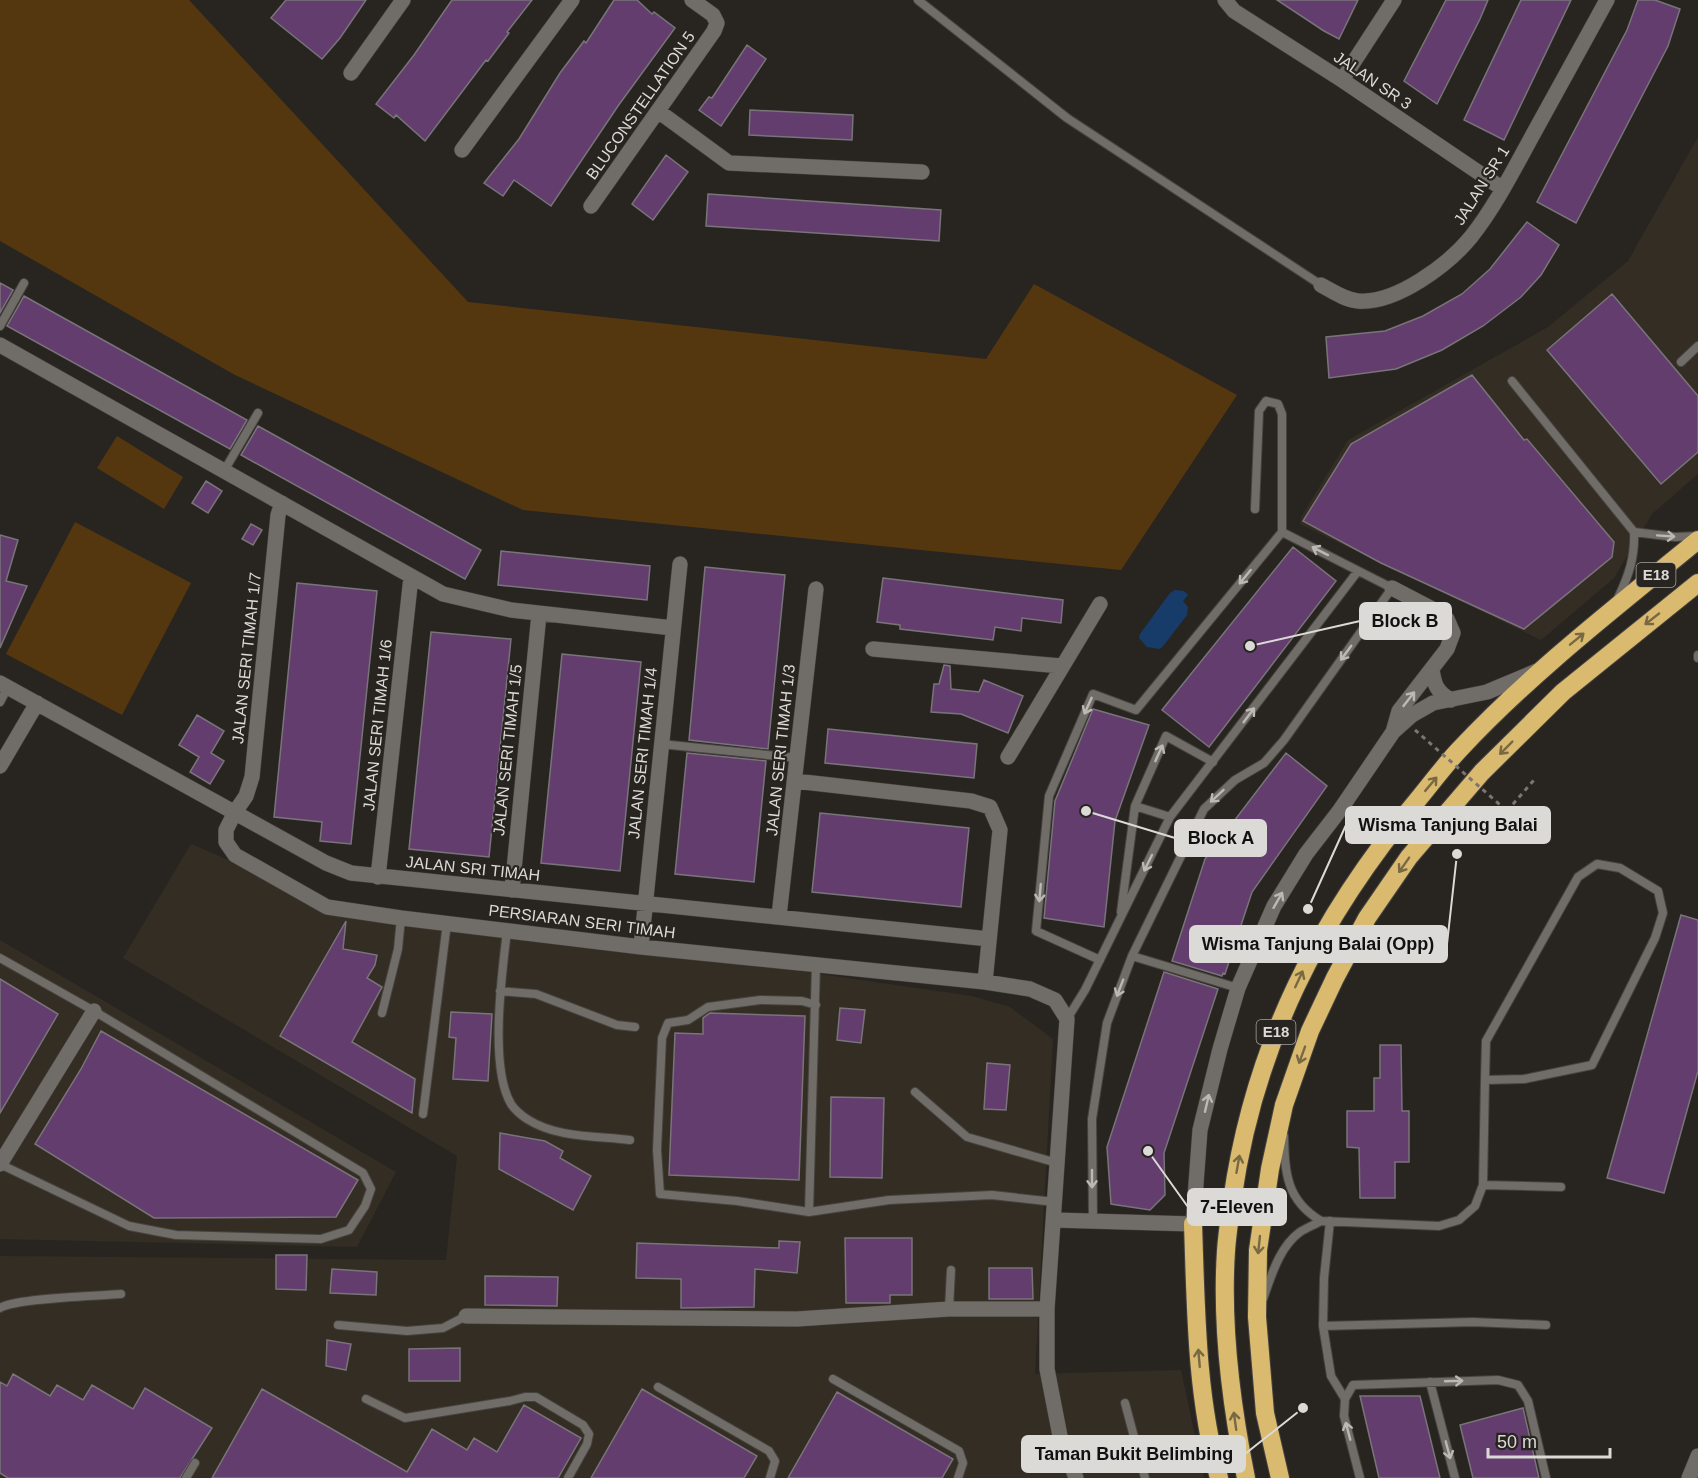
<svg xmlns="http://www.w3.org/2000/svg" width="1698" height="1478" font-family="Arial,sans-serif">
<rect width="100%" height="100%" fill="#282521"/>
<path fill="#332d24" d="M1698 137V474L1652 514 1614 578 1541 640 1300 524 1301 517 1348 440 1548 327 1628 261Z
M191 844 331 904 972 996 1010 1007 1053 1039 1035 1374 1181 1370 1204 1478H0V1256L446 1260 457 1156 123 958Z
M0 940 396 1172 357 1247 0 1239Z"/>
<path fill="#55370f" d="M0 0H189L468 302 986 359 1034 284 1237 395 1121 570 523 510 235 375 0 241Z
M117 436 183 477 164 509 97 468Z
M75 522 191 583 122 715 6 654Z"/>
<path fill="#173c6a" d="M1175 590 1184 591 1188 595 1183 601 1188 607 1187 615 1164 645 1160 649 1147 647 1139 638 1140 634 1170 593Z"/>
<path fill="#633d6e" stroke="#787479" stroke-width="1.5" d="M286 0H366L340 38 322 59 271 18Z
M452 0H532L507 32 509 33 488 61 486 60 425 141 396 115 394 118 376 104 414 55Z
M614 0H637L652 14 654 12 675 28 618 106 551 206 514 180 503 196 484 183 519 139 560 73 584 41 586 43Z
M1277 0H1358L1339 39 1324 31Z
M1446 0H1488L1480 19 1437 104 1404 81Z
M1521 0H1571L1504 140 1464 120Z
M1638 0H1655L1680 9 1668 46 1576 223 1537 202 1627 30Z
M747 45 766 59 721 126 699 110 709 97 712 98Z
M750 110 853 115 852 140 749 135Z
M666 155 688 172 653 220 632 204Z
M708 194 941 210 939 241 706 226Z
M1527 222 1559 245 1541 275 1521 297 1483 326 1442 350 1396 369 1329 378 1326 337 1385 331 1423 316 1462 294 1490 269Z
M0 283 13 290 0 313Z
M1612 294 1698 396V452L1661 484 1547 350Z
M24 296 247 420 230 449 7 326Z
M1472 375 1524 440 1527 439 1614 542 1612 557 1524 629 1381 563 1303 521 1351 444Z
M258 426 481 550 465 579 241 455Z
M206 481 222 491 208 513 192 503Z
M251 524 262 530 253 545 242 539Z
M0 535 18 540 6 581 27 586 0 648Z
M1293 547 1336 581 1209 747 1162 710Z
M501 551 650 566 647 600 498 585Z
M705 567 785 575 768 749 689 740Z
M883 578 1063 600 1061 623 1022 618 1021 631 995 627 993 640 900 629V625L877 622Z
M297 583 377 591 351 844 320 841 322 822 274 817Z
M431 632 511 639 489 857 409 849Z
M562 654 641 662 620 871 541 863Z
M944 665 950 666 951 689 979 692 984 680 1023 696 1008 733 961 714 931 712 934 684H939Z
M1093 709 1149 725 1115 821 1104 927 1044 918 1055 801Z
M197 715 224 731 211 753 224 761 210 784 190 772 199 757 179 745Z
M828 729 977 744 974 778 825 763Z
M687 753 766 761 754 882 675 874Z
M1286 753 1327 786 1252 892 1225 974 1223 973 1222 976 1172 961 1205 859Z
M820 813 969 828 961 907 812 892Z
M1681 915 1698 920V1071L1664 1193 1607 1178Z
M346 921 343 949 377 955 375 965 367 978 382 987 352 1042 415 1079 412 1113 280 1036Z
M1164 972 1218 989 1164 1153 1165 1195 1150 1210 1111 1204 1107 1147Z
M0 979 58 1014 0 1113Z
M840 1008 865 1010 861 1043 837 1040Z
M451 1012 492 1014 488 1081 453 1079 456 1038 449 1037Z
M710 1013 805 1016 799 1180 669 1175 675 1033 703 1034V1018Z
M101 1031 358 1180 336 1217 154 1218 35 1144 81 1069Z
M1380 1045H1401L1402 1111H1409V1162H1395V1198H1360L1359 1148 1347 1147V1111H1374V1078H1380Z
M987 1063 1010 1065 1006 1110 984 1109Z
M831 1097 884 1098 882 1178 830 1177Z
M500 1133 545 1141 563 1151 560 1158 591 1176 573 1210 499 1169Z
M845 1238H912V1295H890V1303H846Z
M779 1241 800 1242 797 1273 755 1269 754 1307 681 1308V1279L636 1278 637 1243 779 1248Z
M276 1255H307L306 1290 276 1289Z
M989 1268H1032L1033 1299H989Z
M332 1269 377 1272 376 1295 330 1293Z
M485 1276 558 1277 557 1306 485 1305Z
M327 1340 351 1344 346 1370 326 1366Z
M460 1348V1381H409V1349Z
M13 1374 50 1396 57 1385 83 1400 92 1385 133 1409 145 1388 212 1428 180 1478H8L0 1473V1382L7 1386Z
M262 1389 407 1472 432 1429 467 1450 474 1438 497 1452 524 1405 581 1438 558 1478H212Z
M642 1389 757 1456 744 1478H591Z
M837 1392 953 1459 942 1478H788Z
M1360 1396H1420L1440 1478H1379Z
M1523 1408 1539 1478H1473L1460 1425Z"/>
<g fill="none" stroke-linecap="round" stroke-linejoin="round">
<defs>
<path id="lane" d="M918 0 1067 118 1321 285
M0 326 24 283
M1681 362 1698 346
M1512 381 1634 532C1635 557 1629 575 1618 598
M224 471 258 413
M1634 532 1675 537 1698 536
M1698 655V658
M0 702 8 687
M661 744 797 758
M1135 806 1170 817
M1597 864 1620 868 1658 891 1663 913 1655 938 1592 1065 1524 1079 1485 1080 1486 1041 1578 877Z
M1121 912 1135 806 1166 736 1213 762
M507 931C502 973 489 1067 511 1104 514 1109 522 1116 527 1119 556 1138 597 1136 630 1140
M1132 956 1238 988
M0 958 94 1011 363 1173 371 1189 365 1206 349 1230 321 1239 176 1235 129 1226 0 1164
M1100 960 1036 931 1049 796 1093 694 1136 710 1282 532V414L1278 404 1266 401 1259 411 1255 509
M500 991 536 994 617 1025 635 1027
M816 1005 802 1001 760 1000 708 1007 688 1020 668 1023 662 1038 657 1150 660 1194 737 1201 809 1212 889 1200 992 1195 1055 1202
M382 1013 398 949 401 918
M1067 1019 1085 990 1170 817 1358 571
M915 1092 967 1137 1057 1163
M423 1114 447 923
M1284 1136C1285 1173 1286 1200 1321 1221L1439 1226 1459 1220 1475 1206 1483 1185 1485 1080
M1483 1185 1561 1187
M809 1212 816 965
M1093 1221 1092 1119 1107 1023 1132 956 1204 809 1235 780 1264 763 1284 740 1392 588 1282 532
M1330 1221 1324 1278 1323 1326 1331 1376 1345 1399
M1263 1299C1271 1277 1279 1247 1300 1232 1306 1228 1314 1225 1321 1221
M0 1308C15 1298 99 1296 121 1294
M949 1309 951 1270
M338 1325 407 1331 443 1328 466 1316
M1323 1326 1473 1322 1546 1325
M833 1379 959 1451 963 1463 958 1478
M1430 1382 1455 1478
M658 1387 769 1451 775 1461 770 1478
M366 1399 405 1418 510 1401 525 1397H536L583 1425 589 1434 587 1444 568 1478
M1125 1403 1145 1478
M186 1478 195 1463
M1360 1478 1344 1416 1345 1399 1353 1385 1498 1380 1518 1385 1528 1401 1546 1478"/>
<path id="street" d="M1225 0 1234 11 1342 80 1503 189
M351 73 403 0
M1342 80 1394 0
M658 111 729 163 922 172
M462 150 572 0
M591 206 714 31 717 23 713 15 692 0
M1321 285C1332 291 1345 300 1358 301 1396 304 1448 265 1471 237 1494 208 1512 173 1530 140 1556 93 1581 47 1607 0
M0 345 443 594 511 610 673 628
M282 503 278 515 252 777 246 796 235 812 226 830V842L235 855 327 907 401 918 641 947 985 982 1030 989 1055 1000 1067 1019 1047 1309V1369L1060 1436 1076 1478
M1392 588 1440 613 1447 619 1453 633 1447 649 1399 711 1393 732
M873 649 1061 666
M1432 669C1434 685 1437 692 1451 700
M0 683 326 863 351 873 989 939
M1008 757 1100 604
M0 766 37 703
M795 781 971 801 990 807 1000 830 985 982
M378 877 411 577
M512 890 539 614
M779 916 816 589
M641 947 680 564
M0 1164 94 1011
M1054 1220 1193 1224 1200 1130 1220 1049 1238 988 1274 906 1306 854 1340 810 1393 732 1412 715 1433 703 1487 692 1537 671
M466 1316 797 1319 949 1309H1047
M1689 1478 1698 1456"/>
<path id="highway" d="M1193 1224C1196 1309 1196 1395 1219 1478
M1246 1478C1231 1404 1221 1327 1226 1251 1227 1234 1230 1217 1232 1201 1254 1045 1319 917 1420 797 1433 781 1445 765 1459 750 1532 672 1616 607 1698 540
M1280 1478 1265 1413 1257 1317 1258 1250 1270 1169 1284 1105 1310 1031 1335 978 1367 918 1409 857 1482 772 1563 692 1698 583"/>
</defs>
<use href="#lane" stroke="#46433f" stroke-width="10"/>
<use href="#street" stroke="#46433f" stroke-width="16"/>
<use href="#highway" stroke="#46433f" stroke-width="20"/>
<path stroke="#797673" stroke-width="3" stroke-dasharray="4.5 4.5" stroke-linecap="butt" d="M1507 811 1534 780"/>
<use href="#lane" stroke="#706c67" stroke-width="8"/>
<use href="#street" stroke="#706c67" stroke-width="15"/>
<use href="#highway" stroke="#d9ba6e" stroke-width="18"/>
<path stroke="#797673" stroke-width="3" stroke-dasharray="4.5 4.5" stroke-linecap="butt" d="M1415 730 1507 811"/>
</g>
<defs><path id="oneway-shaft" d="M-6 0H5M1.5-3L5.5 0L1.5 3" fill="none" stroke-width="1.6" stroke-linecap="round" stroke-linejoin="round" transform="scale(1.5)"/></defs>
<g stroke="#bcb9b5">
<use href="#oneway-shaft" transform="translate(1666 536) rotate(4)"/>
<use href="#oneway-shaft" transform="translate(1320 551) rotate(-153)"/>
<use href="#oneway-shaft" transform="translate(1245 577) rotate(129)"/>
<use href="#oneway-shaft" transform="translate(1346 653) rotate(126)"/>
<use href="#oneway-shaft" transform="translate(1409 699) rotate(-52)"/>
<use href="#oneway-shaft" transform="translate(1088 706) rotate(114)"/>
<use href="#oneway-shaft" transform="translate(1249 715) rotate(-53)"/>
<use href="#oneway-shaft" transform="translate(1159 753) rotate(-66)"/>
<use href="#oneway-shaft" transform="translate(1217 796) rotate(137)"/>
<use href="#oneway-shaft" transform="translate(1148 863) rotate(116)"/>
<use href="#oneway-shaft" transform="translate(1040 893) rotate(95)"/>
<use href="#oneway-shaft" transform="translate(1278 900) rotate(-60)"/>
<use href="#oneway-shaft" transform="translate(1120 988) rotate(111)"/>
<use href="#oneway-shaft" transform="translate(1207 1103) rotate(-77)"/>
<use href="#oneway-shaft" transform="translate(1092 1179) rotate(90)"/>
<use href="#oneway-shaft" transform="translate(1454 1381) rotate(-2)"/>
<use href="#oneway-shaft" transform="translate(1348 1431) rotate(-105)"/>
<use href="#oneway-shaft" transform="translate(1448 1450) rotate(75)"/>
</g>
<g stroke="#786844">
<use href="#oneway-shaft" transform="translate(1652 619) rotate(142)"/>
<use href="#oneway-shaft" transform="translate(1577 639) rotate(-39)"/>
<use href="#oneway-shaft" transform="translate(1506 748) rotate(135)"/>
<use href="#oneway-shaft" transform="translate(1431 784) rotate(-50)"/>
<use href="#oneway-shaft" transform="translate(1404 865) rotate(125)"/>
<use href="#oneway-shaft" transform="translate(1299 979) rotate(-65)"/>
<use href="#oneway-shaft" transform="translate(1302 1055) rotate(110)"/>
<use href="#oneway-shaft" transform="translate(1238 1164) rotate(-80)"/>
<use href="#oneway-shaft" transform="translate(1259 1245) rotate(96)"/>
<use href="#oneway-shaft" transform="translate(1199 1358) rotate(-95)"/>
<use href="#oneway-shaft" transform="translate(1235 1421) rotate(-98)"/>
</g>
<g text-anchor="middle" stroke-width="4.5" stroke-linejoin="round" paint-order="stroke">
<g fill="#282521" stroke="#a6a4a0" stroke-width="1.5">
<rect x="1636.5" y="563" width="39" height="24" rx="4.5"/>
<rect x="1256.5" y="1020" width="39" height="24" rx="4.5"/>
</g>
<g font-size="15" font-weight="bold" fill="#dcdad7">
<text x="1656" y="580">E18</text>
<text x="1276" y="1037">E18</text>
</g>
<g font-size="16" fill="#dcdad7" stroke="#282521">
<text transform="translate(1373 80) rotate(34)" y="6">JALAN SR 3</text>
<text transform="translate(640 105) rotate(-55)" y="6">BLUCONSTELLATION 5</text>
<text transform="translate(1481 185) rotate(-58)" y="6">JALAN SR 1</text>
<text transform="translate(246 658) rotate(-84)" y="6">JALAN SERI TIMAH 1/7</text>
<text transform="translate(377 725) rotate(-84)" y="6">JALAN SERI TIMAH 1/6</text>
<text transform="translate(507 750) rotate(-84)" y="6">JALAN SERI TIMAH 1/5</text>
<text transform="translate(780 750) rotate(-84)" y="6">JALAN SERI TIMAH 1/3</text>
<text transform="translate(642 753) rotate(-84)" y="6">JALAN SERI TIMAH 1/4</text>
<text transform="translate(473 868) rotate(6)" y="6">JALAN SRI TIMAH</text>
<text transform="translate(582 921) rotate(7)" y="6">PERSIARAN SERI TIMAH</text>
</g>
</g>
<path fill="none" stroke="#dcdad7" stroke-width="2" d="M1250 646L1360 621M1308 909L1346 825M1086 811L1175 838M1457 854L1447 944M1148 1151L1188 1207M1303 1408L1245 1454"/>
<g fill="#dcdad7" stroke="#282521" stroke-width="2">
<circle cx="1250" cy="646" r="6"/>
<circle cx="1308" cy="909" r="6"/>
<circle cx="1086" cy="811" r="6"/>
<circle cx="1457" cy="854" r="6"/>
<circle cx="1148" cy="1151" r="6"/>
<circle cx="1303" cy="1408" r="6"/>
</g>
<g fill="#dcdad7" stroke="#dcdad7" stroke-width="2">
<rect x="1360" y="603" width="91" height="36" rx="6"/>
<rect x="1346" y="807" width="204" height="36" rx="6"/>
<rect x="1175" y="820" width="91" height="36" rx="6"/>
<rect x="1190" y="926" width="257" height="36" rx="6"/>
<rect x="1188" y="1189" width="98" height="36" rx="6"/>
<rect x="1022" y="1436" width="223" height="36" rx="6"/>
</g>
<g font-size="18" text-anchor="middle" font-weight="bold" fill="#111">
<text x="1405" y="627">Block B</text>
<text x="1448" y="831">Wisma Tanjung Balai</text>
<text x="1221" y="844">Block A</text>
<text x="1318" y="950">Wisma Tanjung Balai (Opp)</text>
<text x="1237" y="1213">7-Eleven</text>
<text x="1134" y="1460">Taman Bukit Belimbing</text>
</g>
<path d="M1488 1448v9h122v-9" fill="none" stroke="#dcdad7" stroke-width="3"/>
<text x="1497" y="1448" font-size="18" fill="#dcdad7" stroke="#282521" stroke-width="4.5" paint-order="stroke">50 m</text>
</svg>
